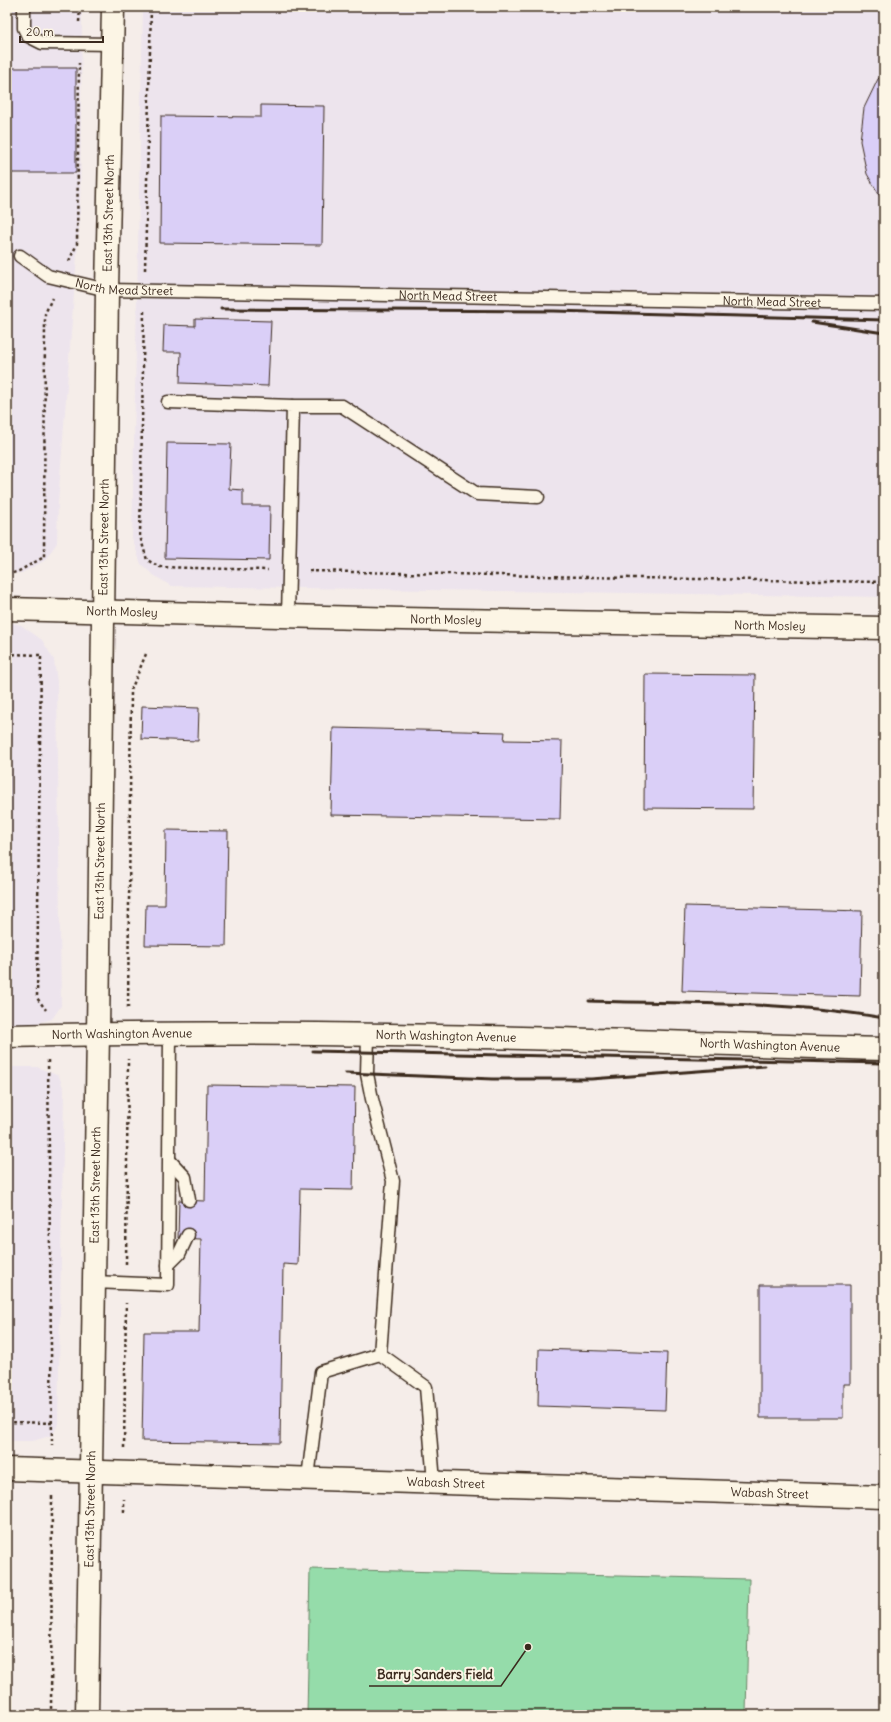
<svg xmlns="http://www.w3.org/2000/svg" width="891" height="1722" font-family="Delius,sans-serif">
<rect width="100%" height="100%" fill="#f5ede9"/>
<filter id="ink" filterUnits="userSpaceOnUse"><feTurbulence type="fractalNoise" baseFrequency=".025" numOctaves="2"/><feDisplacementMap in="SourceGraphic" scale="8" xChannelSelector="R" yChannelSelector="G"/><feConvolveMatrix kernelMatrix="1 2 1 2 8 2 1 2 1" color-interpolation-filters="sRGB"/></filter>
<g filter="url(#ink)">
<path fill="#ede4ed" d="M7 7H82L80 216 58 503 57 543 44 561 22 573 7 574Z
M143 7H884V597L171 586 152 574 141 564 132 538Z
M7 622 21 625 42 640 54 660 57 682 61 1006 52 1019 34 1024 7 1023Z
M7 1067H37L59 1076 64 1090 58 1424 53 1435 33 1441H7Z"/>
<path fill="#95dcaa" stroke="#688364" d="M310 1569 749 1579 746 1715H307Z"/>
<path fill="#dacff7" stroke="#3b2a1e" d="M7 68H76V173H7Z
M884 73V203L867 174 860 141 864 108 878 79Z
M261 105 324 106 322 245 160 243 161 116 261 117Z
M195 319 271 321 268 386 180 383 181 352H163L164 325 195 326Z
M167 443 231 444 229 489 243 490V506H270L269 560 165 558Z
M645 674 755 675 753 809 644 808Z
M142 706 199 708 198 741 141 739Z
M7 720H10L9 819H7Z
M333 728 505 732 504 740 562 741 560 819 331 815Z
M166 830 228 831 226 946 145 945 146 905H165Z
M685 906 862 911 860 996 682 991Z
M207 1085 355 1087 353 1190 300 1189 298 1265 283 1264 280 1443 142 1441 144 1332H199L201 1239 178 1238 179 1200 205 1201Z
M760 1285H850V1384H843V1418H760Z
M539 1349 667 1353 665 1410 538 1406Z"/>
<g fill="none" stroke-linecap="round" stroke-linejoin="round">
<defs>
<g id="service">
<path d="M24 7V28L28 36 42 43 112 44"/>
<path id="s1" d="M20 256 48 276 107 290 884 304"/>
<path d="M168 402 293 406 288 616"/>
<path d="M293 406H342L477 494 538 497"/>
<path d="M170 1161 185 1177 189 1200"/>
<path d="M168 1265 179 1254 188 1235"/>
<path d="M93 1282 168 1285 170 1034"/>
<path d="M380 1354 426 1387 434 1482"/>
<path d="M308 1478 321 1372 380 1354 393 1181 372 1099 367 1074 368 1036"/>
</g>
<g id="minor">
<path id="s2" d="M7 1036C299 1028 592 1040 884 1049"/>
<path id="s3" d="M7 1469 884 1497"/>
</g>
<g id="tertiary">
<path id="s4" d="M7 609 402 619 884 628"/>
</g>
<g id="secondary">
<path id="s5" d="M87 1715 98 1033 107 290 113 7"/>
</g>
</defs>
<use href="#service" stroke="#3b2a1e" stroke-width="15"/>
<use href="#minor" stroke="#3b2a1e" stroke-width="25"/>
<use href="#tertiary" stroke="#3b2a1e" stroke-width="25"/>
<use href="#secondary" stroke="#3b2a1e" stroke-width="25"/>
<path stroke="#3b2a1e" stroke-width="2.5" stroke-dasharray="3 3" stroke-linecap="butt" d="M79 22 80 7
M69 261 77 244 79 63
M145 270 151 7
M144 311 140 536 147 560 160 567 268 570
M309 571 635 578 884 582
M7 575 19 571 44 557 45 314 52 298
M7 654 41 655 37 998 46 1010
M128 1008 131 690 146 654
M48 1060 52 1445
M126 1264 128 1059
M7 1422 52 1423
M124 1448 126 1303
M124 1512V1499
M51 1715 52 1496"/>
<use href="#service" stroke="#fcf5e5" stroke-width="12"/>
<use href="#minor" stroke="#fcf5e5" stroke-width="22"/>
<use href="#tertiary" stroke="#fcf5e5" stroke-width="22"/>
<use href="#secondary" stroke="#fcf5e5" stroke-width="22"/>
<path stroke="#3b2a1e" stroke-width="3" d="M7 273H8
M7 293H9
M221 309 554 311 884 320
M812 322 884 333
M589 1001C688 1004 787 1001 884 1018
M313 1051 884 1063
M346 1073 493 1079H591L765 1066"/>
</g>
</g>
<g text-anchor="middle" stroke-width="4" stroke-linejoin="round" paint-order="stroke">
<g font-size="12" fill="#3b2a1e" stroke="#fcf5e5">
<text dy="4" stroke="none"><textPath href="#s5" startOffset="1502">East 13th Street North</textPath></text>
<text dy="4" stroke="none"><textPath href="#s1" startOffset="112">North Mead Street</textPath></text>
<text dy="4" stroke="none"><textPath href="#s1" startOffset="436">North Mead Street</textPath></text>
<text dy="4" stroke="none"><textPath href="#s1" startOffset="760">North Mead Street</textPath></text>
<text dy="4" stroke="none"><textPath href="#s5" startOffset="1178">East 13th Street North</textPath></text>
<text dy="4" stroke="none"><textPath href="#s4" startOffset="115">North Mosley</textPath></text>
<text dy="4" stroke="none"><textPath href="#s4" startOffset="439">North Mosley</textPath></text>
<text dy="4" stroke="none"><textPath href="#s4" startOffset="763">North Mosley</textPath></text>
<text dy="4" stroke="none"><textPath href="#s5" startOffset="854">East 13th Street North</textPath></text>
<text dy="4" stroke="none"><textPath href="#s2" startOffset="115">North Washington Avenue</textPath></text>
<text dy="4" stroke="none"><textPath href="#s2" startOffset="439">North Washington Avenue</textPath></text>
<text dy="4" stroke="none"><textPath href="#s2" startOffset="763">North Washington Avenue</textPath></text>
<text dy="4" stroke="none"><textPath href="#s5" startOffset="530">East 13th Street North</textPath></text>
<text dy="4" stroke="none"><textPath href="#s3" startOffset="439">Wabash Street</textPath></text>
<text dy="4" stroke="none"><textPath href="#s3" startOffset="763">Wabash Street</textPath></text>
<text dy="4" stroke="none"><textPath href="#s5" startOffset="206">East 13th Street North</textPath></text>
</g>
</g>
<path fill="none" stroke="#3b2a1e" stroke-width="1.5" d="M528 1647L501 1686H369"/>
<circle fill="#3b2a1e" stroke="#fcf5e5" stroke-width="1.5" cx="528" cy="1647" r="4"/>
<g font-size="13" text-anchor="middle" font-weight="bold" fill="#3b2a1e" stroke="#fcf5e5" stroke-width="4" stroke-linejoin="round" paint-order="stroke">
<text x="435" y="1679">Barry Sanders Field</text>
</g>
<rect width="891" height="1722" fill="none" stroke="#fcf5e5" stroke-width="24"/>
<rect x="12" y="12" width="867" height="1698" fill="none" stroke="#3b2a1e" stroke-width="1.5" filter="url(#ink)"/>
<path d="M20 36v6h83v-6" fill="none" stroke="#3b2a1e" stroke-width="2"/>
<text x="26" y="36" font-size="12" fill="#3b2a1e" stroke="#fcf5e5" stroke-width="3" paint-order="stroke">20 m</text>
</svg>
